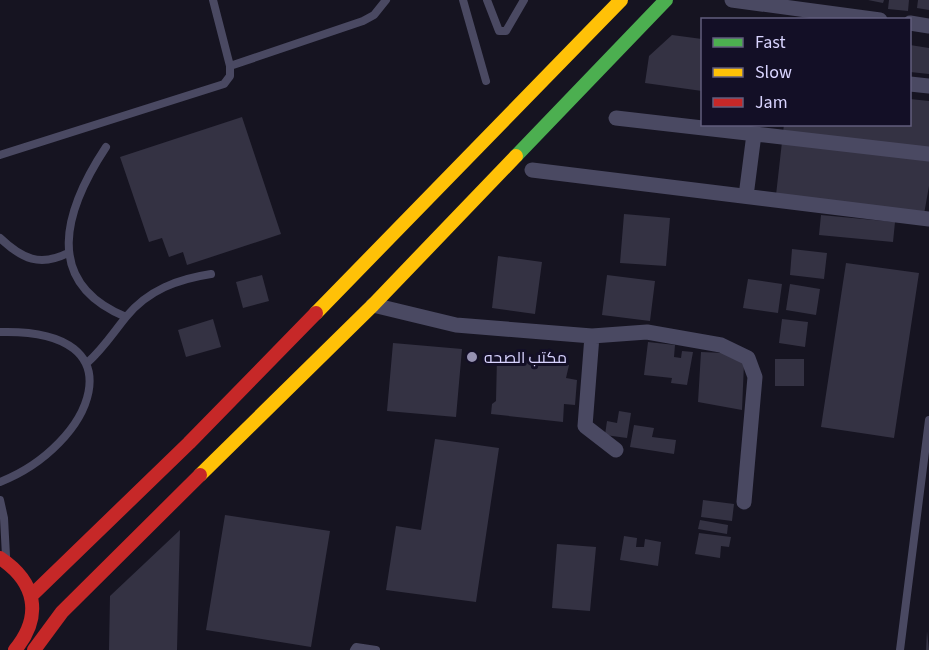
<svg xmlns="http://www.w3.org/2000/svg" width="929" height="650" font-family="'Source Sans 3',Cairo,sans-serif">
<rect width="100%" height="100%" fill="#161421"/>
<path fill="#343243" d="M868 0H884L883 3Z
M889 0H909L908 11 888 9Z
M918 0H929V10L917 8Z
M672 35 702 39V91L645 83 649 56Z
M910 45 929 48V74L910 72Z
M910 99 929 101V186L923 220 775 204 784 124H910Z
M242 117 281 234 187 265 183 252 169 257 162 238 149 242 120 157Z
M624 214 670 218 666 266 620 263Z
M821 215 895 222 893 242 819 235Z
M792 249 827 253 824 279 790 275Z
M498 256 542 262 535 314 492 308Z
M846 263 919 273 894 438 821 427Z
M262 275 269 301 243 308 236 282Z
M607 275 655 281 650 321 602 315Z
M748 279 782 284 778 313 743 308Z
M790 284 820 289 816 315 786 310Z
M213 319 221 347 186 357 178 330Z
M782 319 808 322 805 347 779 343Z
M648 342 675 345 674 357 681 358 682 351 693 352 687 385 671 383 672 378 644 375Z
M393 343 462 349 456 417 387 411Z
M701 352 724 353 744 363 742 410 698 402Z
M497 357 569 365 566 378 577 380 575 405 564 404 563 422 491 414 492 404 496 401Z
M775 359H804V386H775Z
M619 411 631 413 627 438 605 435 607 421 617 423Z
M634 425 654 428 652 437 676 440 674 454 630 447Z
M435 439 499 448 476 602 386 590 396 526 421 530Z
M703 500 734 504 732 521 701 517Z
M225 515 330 531 311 647 206 630Z
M700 520 728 525 727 534 698 529Z
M180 530 177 650H109L110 596Z
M699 533 731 537 729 547 721 546 720 558 695 554Z
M624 536 637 538 636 547H644L645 539 661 542 658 566 620 560Z
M557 544 596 547 590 611 552 608Z
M927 631 929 650H926Z"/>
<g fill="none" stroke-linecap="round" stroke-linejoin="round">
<path stroke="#4a4962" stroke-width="8" d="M463 0 486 81
M487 0 499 31H506L524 0
M230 66 363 21 374 15 386 0
M106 147C65 209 41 282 126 317
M0 155 224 84 230 76V66L213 0
M0 238C22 259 40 267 68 253
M0 332C144 328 92 446 0 482
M87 363C103 349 113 333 126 317 148 290 178 279 211 274
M0 500 4 518 6 556
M354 650 356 647 376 650
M900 650 929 420"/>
<path stroke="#4a4962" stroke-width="15" d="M732 0 880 20
M910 23 929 26
M910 84 929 86
M616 118 929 154
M532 170 929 219
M746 196 754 134
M373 305 456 325 592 336 647 332 721 345 748 358 755 377 744 502
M592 336 585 426 616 450"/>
<path stroke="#4caf50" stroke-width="14" d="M516 156 666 0"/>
<path stroke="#ffc107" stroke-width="14" d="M316 313 621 0
M200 475 373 305 516 156"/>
<path stroke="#c62828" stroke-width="14" d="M0 558C36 582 43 616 15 650
M32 595 189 443 316 313
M34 650 62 612 200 475"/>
</g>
<circle fill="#9591b1" stroke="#130f26" stroke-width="2" cx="472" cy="357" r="6"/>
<g text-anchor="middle" stroke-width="6" stroke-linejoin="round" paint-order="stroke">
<g font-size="16" fill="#d9d4ff" stroke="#130f26" text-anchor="start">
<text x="484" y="363">مكتب الصحه</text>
</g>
</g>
<rect x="701" y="18" width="210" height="108" fill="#130f26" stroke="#625e7d" stroke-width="1.5"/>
<rect x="713" y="38" width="30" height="9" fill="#4caf50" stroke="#625e7d" stroke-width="1.5"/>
<text x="755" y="48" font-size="18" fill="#d9d4ff">Fast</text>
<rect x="713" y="68" width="30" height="9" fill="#ffc107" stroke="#625e7d" stroke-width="1.5"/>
<text x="755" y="78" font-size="18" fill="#d9d4ff">Slow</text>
<rect x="713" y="98" width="30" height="9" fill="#c62828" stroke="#625e7d" stroke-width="1.5"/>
<text x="755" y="108" font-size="18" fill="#d9d4ff">Jam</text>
</svg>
